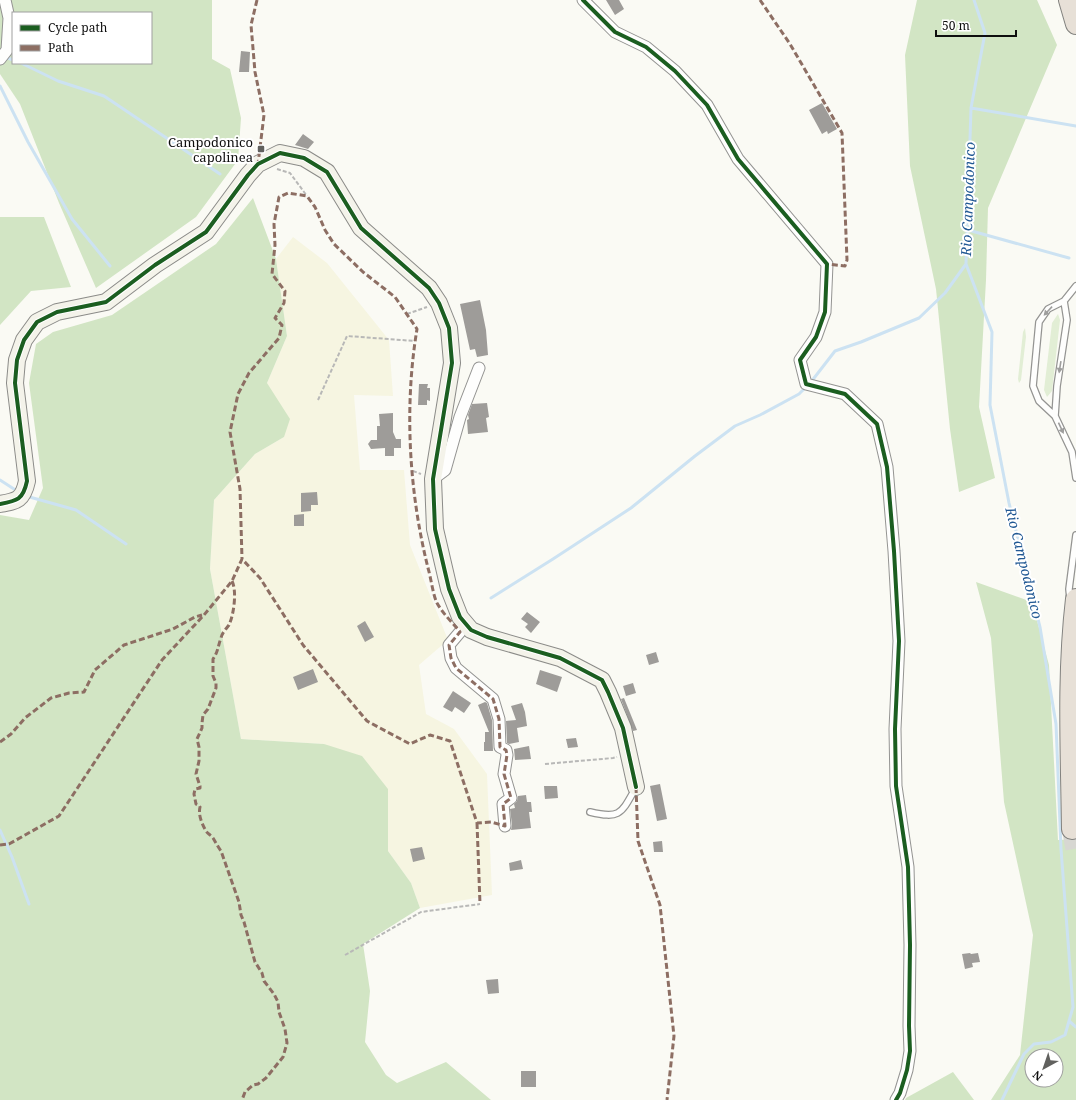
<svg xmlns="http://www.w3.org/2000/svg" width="1076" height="1100" font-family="'Noto Serif',serif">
<rect width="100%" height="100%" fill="#fafaf4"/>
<path fill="#f6f5e1" d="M293 237 327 263 389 340 393 396 354 395 360 470H404L410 545 448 640 419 665 426 714 454 729 487 774 492 895 420 908 411 883 388 851V789L324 744 241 739 210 569 214 500 255 454 284 437 267 383 287 336 276 259Z"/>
<path fill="#e2eed5" d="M1058 314 1060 320 1052 391 1047 397 1044 390 1052 323Z
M1025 328 1026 337 1021 380 1019 383 1018 379 1023 332Z"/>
<path fill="#d2e5c4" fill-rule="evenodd" d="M0 0H212V59L230 69 241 118 238 160 196 217 96 288 59 203 20 104 0 74ZM13 13H151V63H13Z
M917 0H1037L1057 45 988 208 986 280 979 407 995 478 959 492 950 429 936 289 910 166 905 55Z
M253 198 276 259 287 336 267 383 290 419 284 437 255 454 214 500 210 569 241 739 324 744 362 756 388 789V851L411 883 420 908 363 944 370 991 365 1042 386 1075 397 1083 446 1062 491 1100H0V515L29 520 43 488 29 383 36 344 53 332 112 315 216 244Z
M0 217H44L71 287 31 291 0 325Z
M976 582 1032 602 1049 665 1058 840 1076 839V1100H991L1020 1055 1033 935 1004 802 991 638ZM1032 1056H1056V1080H1032Z
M953 1072 974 1100H905L906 1098Z"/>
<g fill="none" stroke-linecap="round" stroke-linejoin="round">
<path stroke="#cce2f2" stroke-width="3" d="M974 0 985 33 971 108 966 264 992 332 990 405 1009 503 1040 627 1056 724 1061 849 1073 1007 1065 1035 1051 1042 1034 1044 1024 1054 1002 1100
M5 57 13 60
M21 63 58 81 104 96 220 174
M0 86 28 142 72 219 110 266
M971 108 1076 126
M968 230 1069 258
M811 382 835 351 861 342 919 318 945 293 966 264
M0 480 17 491
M26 496 76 510 126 544
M491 598 553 559 631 508 695 456 735 426 760 415 799 394 806 387
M0 830 12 857 29 904
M1069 1021 1076 1027"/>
</g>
<path fill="#9e9c99" d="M606 0H619L624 9 615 15Z
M241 51 250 52 249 72H239Z
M822 103 837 129 828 134 827 131 822 134 809 110Z
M303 134 314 142 308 149 295 145Z
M480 300 486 330 488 355 477 357 475 349 470 350 460 304Z
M419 384H428L427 388H430V401L427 400V405H418Z
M487 403 489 417 486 418 488 432 468 434 467 420 469 419 468 415 472 404Z
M393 413V432L396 439H401V448H394V456H385V448L371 449 368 444 371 440H377V426H380L379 414Z
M317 492 318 505H311V511L301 512V493Z
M304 514V526H294V515Z
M527 612 540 622 531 633 525 627 528 624 521 619Z
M365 621 374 637 365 642 357 626Z
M656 652 659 662 649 665 646 655Z
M313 669 318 682 298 690 293 677Z
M540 670 562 677 557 692 536 684Z
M633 683 636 693 626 696 623 686Z
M453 691 471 703 464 713 455 707 452 712 443 707Z
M624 698 637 730 633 731 621 699Z
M485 702 487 703 492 720 493 751H484V742H485V732H489L478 705Z
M522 703 525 712 527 726 517 728 519 742 509 744 507 743 506 721 516 720 511 706Z
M576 738 578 747 568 748 566 739Z
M529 746 531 759 515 760 514 749Z
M660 784 667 819 657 821 650 786Z
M544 786H557L558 798 545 799Z
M526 795 527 802H531L532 812H529L531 828 511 830 512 825 510 809 515 808 514 804 517 801 518 796Z
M662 841 663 852H654L653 842Z
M422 847 425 859 413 862 410 849Z
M521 860 523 869 510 871 509 863Z
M970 953 971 954 978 953 980 962 972 963 973 967 965 969 962 954Z
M498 979 499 993 488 994 486 980Z
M521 1071H536V1087H521Z"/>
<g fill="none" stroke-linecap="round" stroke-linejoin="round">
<path stroke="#d7d7d2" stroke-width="20" stroke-dasharray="20 10" stroke-linecap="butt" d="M1072 829 1076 852"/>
<defs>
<path id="lane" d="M1076 286 1064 301 1048 309 1039 322 1033 386 1039 401 1055 416 1072 452 1076 478
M1055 416 1057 386 1067 320 1064 301
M1070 599 1069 589 1076 535
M590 812C620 819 621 814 635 789"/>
<path id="street" d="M583 0 615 32 646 47 675 71 707 105 738 159 827 264 825 312 816 337 800 360 806 384 845 394 877 424 887 467 894 551 899 641 895 729 896 786 908 867 910 945 909 1026 910 1051 907 1070 900 1093 896 1100
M0 59 7 50 9 18 5 0
M433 479 445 470 460 417 479 368
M460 632 449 645 451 658 456 668 493 699 499 719 500 747 506 750 507 755 504 774 511 798 503 804 505 826"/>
<path id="secondary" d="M0 504C17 501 23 500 27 481L15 383 17 360 24 340 37 322 57 312 106 302 155 265 206 232 248 175 258 164 280 153 304 158 327 172 361 228 429 288 439 303 449 328 452 363 433 479 435 529 449 589 460 617 471 630 487 637 560 658 602 680 608 692 623 728 636 787"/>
<path id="highway" d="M1069 0 1076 24
M1072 829C1071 753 1067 675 1076 599"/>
</defs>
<use href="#lane" stroke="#949492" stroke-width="8"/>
<use href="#street" stroke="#949492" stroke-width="13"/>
<use href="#secondary" stroke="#8b8b88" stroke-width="18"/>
<use href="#highway" stroke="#82827f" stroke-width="22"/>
<path stroke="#b8b8b7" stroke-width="2" stroke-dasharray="4 2" stroke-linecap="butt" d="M277 169 290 173 307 196
M407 314 427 307
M318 400 347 336 415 341
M413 471 421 474
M545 764 613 758 617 757
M345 955 421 912 480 904"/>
<use href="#lane" stroke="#fefefd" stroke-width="5.5"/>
<use href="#street" stroke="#fefefd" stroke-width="11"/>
<use href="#secondary" stroke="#f4f3ea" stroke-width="16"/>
<use href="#highway" stroke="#e7e0d7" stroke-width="20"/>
<path stroke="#8d6e63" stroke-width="3" stroke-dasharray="6 3" stroke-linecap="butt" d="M257 0 251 25 255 72 264 115 258 164
M760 0 790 44 842 133 847 260 845 266 827 264
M232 581C237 591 234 614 229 625 226 629 222 633 221 638 218 646 218 652 213 659V676L216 683V688L208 709 203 715 202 723V728L197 739 199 747V761L196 774 200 786V788L195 789 194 794 196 804 199 805 200 807C198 815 202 824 206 831 208 834 211 835 213 838 216 843 218 847 221 851L239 902 241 915 244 922 255 962 262 973 264 981 274 994 278 1002 279 1012 285 1029 287 1043 283 1057 266 1078 258 1084 253 1085 245 1092 242 1100
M0 742 11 734 25 718 51 698 69 693 84 692 95 670 124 645 173 629 195 617 202 615
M636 787 638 841 660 905 674 1036 667 1100
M477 823 480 904
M0 845 9 844 59 816 162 660 204 615 232 581 242 559 260 578 303 645 367 721 410 744 430 735 450 741 477 823 491 822 505 826 503 804 511 798 504 774 507 755 506 750 500 747 499 719 493 699 456 668 451 658 449 645 460 632C453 623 443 614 437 603 433 595 431 578 428 568 409 492 404 407 417 329L395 297 363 272 334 244 325 230 315 207 307 196 288 193 279 197 274 224 275 245 272 274 285 291 284 303 275 318 282 325 279 338 249 373 238 394 230 432 240 489 242 559"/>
<defs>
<path id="cycleway" d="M583 0 615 32 646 47 675 71 707 105 738 159 827 264 825 312 816 337 800 360 806 384 845 394 877 424 887 467 894 551 899 641 895 729 896 786 908 867 910 945 909 1026 910 1051 907 1070 900 1093 896 1100
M0 504C17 501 23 500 27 481L15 383 17 360 24 340 37 322 57 312 106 302 155 265 206 232 248 175 258 164 280 153 304 158 327 172 361 228 429 288 439 303 449 328 452 363 433 479 435 529 449 589 460 617 471 630 487 637 560 658 602 680 608 692 623 728 636 787"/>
</defs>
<use href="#cycleway" stroke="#fff" stroke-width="6"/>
<use href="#cycleway" stroke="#1b5e20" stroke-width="4"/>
</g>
<defs><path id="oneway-solid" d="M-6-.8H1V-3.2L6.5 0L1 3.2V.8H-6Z"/></defs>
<g fill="#9e9e9d">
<use href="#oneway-solid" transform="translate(1048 311) rotate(133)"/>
<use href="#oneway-solid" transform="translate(1060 367) rotate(99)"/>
<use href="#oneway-solid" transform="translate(1061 428) rotate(65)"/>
</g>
<rect fill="#61615e" stroke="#fff" stroke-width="1.5" x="257" y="145" width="8" height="8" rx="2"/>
<g text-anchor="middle" stroke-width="4" stroke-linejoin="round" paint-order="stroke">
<g font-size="13" fill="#0e0e0e" stroke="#fff" text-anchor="end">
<text x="253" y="147">Campodonico<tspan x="253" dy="15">capolinea</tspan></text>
</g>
<g font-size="14" font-style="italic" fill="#225994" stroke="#fff">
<text transform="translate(968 199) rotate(-88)" y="5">Rio Campodonico</text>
<text transform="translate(1024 563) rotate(76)" y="5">Rio Campodonico</text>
</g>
</g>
<rect x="12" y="12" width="140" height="52" fill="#ffffff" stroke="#9f9f9f"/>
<rect x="20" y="25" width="20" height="6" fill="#1b5e20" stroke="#9f9f9f"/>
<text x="48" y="32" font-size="12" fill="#0e0e0e">Cycle path</text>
<rect x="20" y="45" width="20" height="6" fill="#8d6e63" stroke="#9f9f9f"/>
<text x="48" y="52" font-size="12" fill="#0e0e0e">Path</text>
<g transform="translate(1044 1068) rotate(220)"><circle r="19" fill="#ffffff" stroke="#9f9f9f"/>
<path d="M0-3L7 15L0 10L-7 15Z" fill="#61615e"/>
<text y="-6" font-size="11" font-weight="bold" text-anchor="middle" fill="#0e0e0e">N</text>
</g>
<path d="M936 30v6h80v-6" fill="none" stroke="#0e0e0e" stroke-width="2"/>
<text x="942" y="30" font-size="12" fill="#0e0e0e" stroke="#ffffff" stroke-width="3" paint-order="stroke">50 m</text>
</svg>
